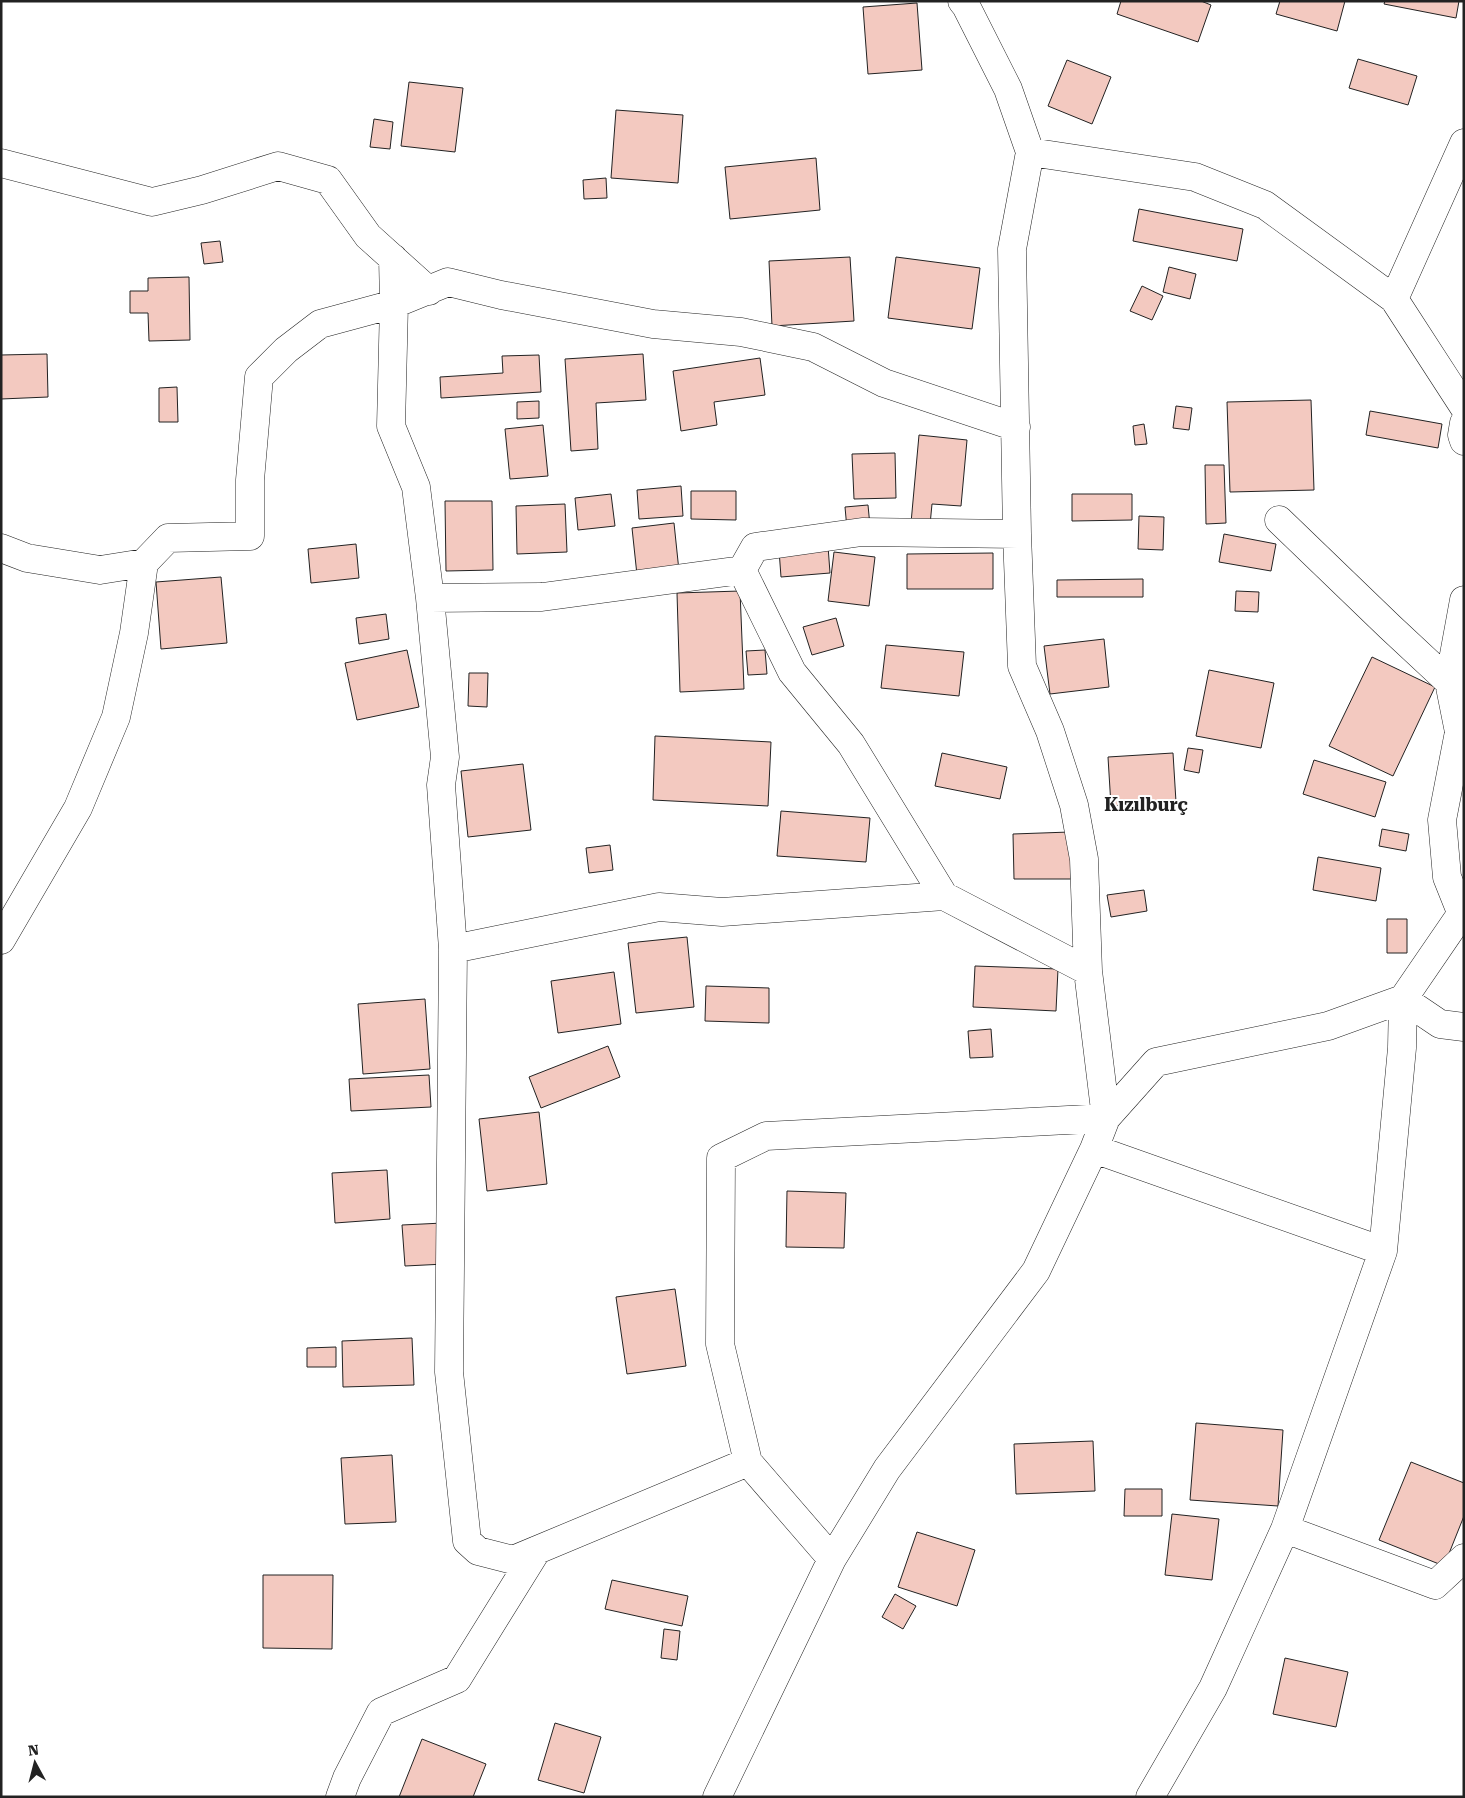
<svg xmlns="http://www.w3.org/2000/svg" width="1465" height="1798" font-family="'Roboto Serif',serif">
<rect width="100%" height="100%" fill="#fff"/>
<path fill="#f3c9c0" stroke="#222" d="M1121 1H1201L1211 5 1198 42 1117 14Z
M1280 1H1345L1337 31 1276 14Z
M1385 1H1459L1456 18 1384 4Z
M917 3 922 70 868 74 863 7Z
M1358 59 1417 76 1408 105 1349 88Z
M1067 60 1111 77 1092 124 1048 106Z
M409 82 463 88 455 152 401 146Z
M616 110 683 115 678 183 611 178Z
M374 119 393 122 390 149 370 147Z
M816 158 820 210 730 219 725 167Z
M606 178 607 198 584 199 583 180Z
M1139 209 1243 229 1237 261 1133 241Z
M220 241 223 262 204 264 201 243Z
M850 257 854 321 772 326 769 261Z
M896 257 980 268 972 329 888 318Z
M1169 267 1196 274 1190 299 1163 292Z
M189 277 190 340 149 341 148 313H130V291H148V278Z
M1142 286 1163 296 1152 320 1130 311Z
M47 354 48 397 1 399V355Z
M643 354 646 400 596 403 598 449 571 451 565 359Z
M539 355 541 392 441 398 440 377 503 373 502 356Z
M760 358 765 395 714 402 717 425 681 431 673 371Z
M177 387 178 422H159V388Z
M1311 400 1314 490 1230 492 1227 402Z
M539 401V418L517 419V402Z
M1176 406 1192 408 1189 430 1173 428Z
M1370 411 1442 424 1438 448 1366 435Z
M1144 424 1147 444 1135 445 1133 426Z
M543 425 548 476 510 479 505 429Z
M919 435 967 440 961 506 932 504 930 525 911 523Z
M895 453 896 498 854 499 852 454Z
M1205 465H1224L1226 523 1206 524Z
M681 486 683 516 639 519 637 490Z
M691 491H736V520L691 519Z
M611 494 615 526 578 530 575 498Z
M1072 494H1132V520L1072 521Z
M445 501H492L493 570 446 571Z
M565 504 567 552 517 554 516 506Z
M868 505 870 526 847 529 845 507Z
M1139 516 1164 517 1163 550 1138 549Z
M674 523 679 571 637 575 632 528Z
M1224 534 1276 544 1271 571 1219 562Z
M356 544 359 578 311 583 308 549Z
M828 546 830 573 781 577 779 550Z
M834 552 875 557 869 606 828 601Z
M993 553V589H907V554Z
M221 577 227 643 161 649 156 582Z
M1143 579V597H1057V580Z
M740 591 744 689 680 692 677 593Z
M1236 591 1259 592 1258 612 1235 611Z
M386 614 389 639 359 644 356 618Z
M836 618 844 646 812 655 803 627Z
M1104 639 1109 687 1050 694 1044 646Z
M886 645 964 652 959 696 881 688Z
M407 650 419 707 357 720 345 663Z
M765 650 767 674 748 675 746 651Z
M1372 657 1435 687 1393 776 1329 746Z
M1209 670 1274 683 1261 748 1196 736Z
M469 673H488L487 707 468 706Z
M655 736 771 742 768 806 653 800Z
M1188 748 1203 750 1199 773 1184 770Z
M942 753 1007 767 1000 799 935 786Z
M1173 753 1176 802 1111 806 1108 757Z
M1314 760 1386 782 1375 817 1303 794Z
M523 764 531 830 468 837 461 771Z
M781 811 870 818 866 862 777 856Z
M1382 829 1409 834 1406 851 1379 846Z
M1070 832 1071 879H1014L1013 834Z
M610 845 613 870 589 873 586 848Z
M1318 857 1381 868 1376 901 1313 890Z
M1144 890 1147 911 1111 917 1107 895Z
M1387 919H1407V953H1387Z
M687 937 694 1007 636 1013 628 943Z
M975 966 1058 969 1056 1011 973 1007Z
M614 972 621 1024 558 1033 551 981Z
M706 986 769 988V1023L705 1021Z
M425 999 430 1069 363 1074 358 1004Z
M991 1029 993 1057 970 1058 968 1031Z
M608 1046 620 1077 541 1108 529 1077Z
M429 1075 431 1107 351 1111 349 1079Z
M539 1112 547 1184 487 1191 479 1119Z
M387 1170 390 1219 335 1223 332 1173Z
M787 1191 846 1193 844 1248 786 1247Z
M443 1223 445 1264 405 1266 402 1225Z
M675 1289 686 1366 627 1374 616 1297Z
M412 1338 414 1385 343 1387 342 1341Z
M336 1347V1367H307V1348Z
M1196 1423 1283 1430 1278 1506 1190 1500Z
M1093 1441 1095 1491 1016 1494 1014 1444Z
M392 1455 396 1522 345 1524 341 1458Z
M1411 1462 1464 1483V1516L1444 1566 1379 1540Z
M1125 1489H1162V1516H1124Z
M1172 1514 1219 1519 1212 1580 1165 1575Z
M917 1532 975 1550 957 1606 898 1587Z
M263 1575H333L332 1649 263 1648Z
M612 1580 688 1596 682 1626 605 1609Z
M895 1594 916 1606 903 1629 882 1617Z
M664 1629 680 1631 677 1660 661 1658Z
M1285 1658 1348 1672 1336 1727 1273 1714Z
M555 1723 601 1737 584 1793 538 1780Z
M422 1739 486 1764 473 1797H399Z"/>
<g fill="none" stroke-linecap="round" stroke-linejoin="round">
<defs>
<path id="minor" d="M1030 152 1195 177 1265 205 1394 299 1464 407
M1 163 152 202 202 190 278 166 328 180 368 236 429 291
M393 258 394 304 391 426 416 487 430 598 445 757 441 785 453 949 449 1372 467 1541 478 1551 513 1560 748 1462
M1394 299 1464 143
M1464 423 1462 435 1464 441
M1279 520 1390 627 1449 682
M1 548 27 558 100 570 144 563
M742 570 792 672 851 744 944 896 1088 971
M742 570 755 547 862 532 1017 534
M430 598 542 597 742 570
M1461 912 1447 877 1442 820 1459 732 1449 682 1464 600
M1 940 78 808 116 717 134 633 144 563 168 538 250 536V480L259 377 286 350 320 324 394 304 448 282 501 295 653 324 741 332 813 347 884 383 1016 427
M453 949 659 907 722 912 944 896
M1403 999 1440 1024 1464 1027
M1094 1149 1383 1251
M1285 1529 1435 1585 1464 1558
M832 1559 748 1462 720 1344 721 1158 766 1136 1106 1118 1156 1062 1328 1026 1403 999 1464 910
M340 1797 347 1778 381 1712 457 1679 537 1550
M717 1797 832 1559 887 1469 1036 1271 1094 1149 1106 1118 1088 971 1084 859 1074 805 1050 731 1022 666 1017 534 1012 249 1030 152 1008 89 966 6 962 1
M1150 1797 1213 1688 1285 1529 1383 1251 1402 1048 1403 999"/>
</defs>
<use href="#minor" stroke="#222" stroke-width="29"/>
<use href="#minor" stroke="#fff" stroke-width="28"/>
</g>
<g text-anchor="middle" stroke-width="4" stroke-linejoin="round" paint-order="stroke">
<g font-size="18" font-weight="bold" fill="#222" stroke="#fff">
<text x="1146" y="811">Kızılburç</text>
</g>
</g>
<rect width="1465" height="1798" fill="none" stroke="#222222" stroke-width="5"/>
<g transform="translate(35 1763) rotate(353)" stroke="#ffffff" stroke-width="4" paint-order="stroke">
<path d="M0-4L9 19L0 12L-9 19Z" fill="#222222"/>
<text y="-8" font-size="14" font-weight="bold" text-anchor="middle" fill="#222222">N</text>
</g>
</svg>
